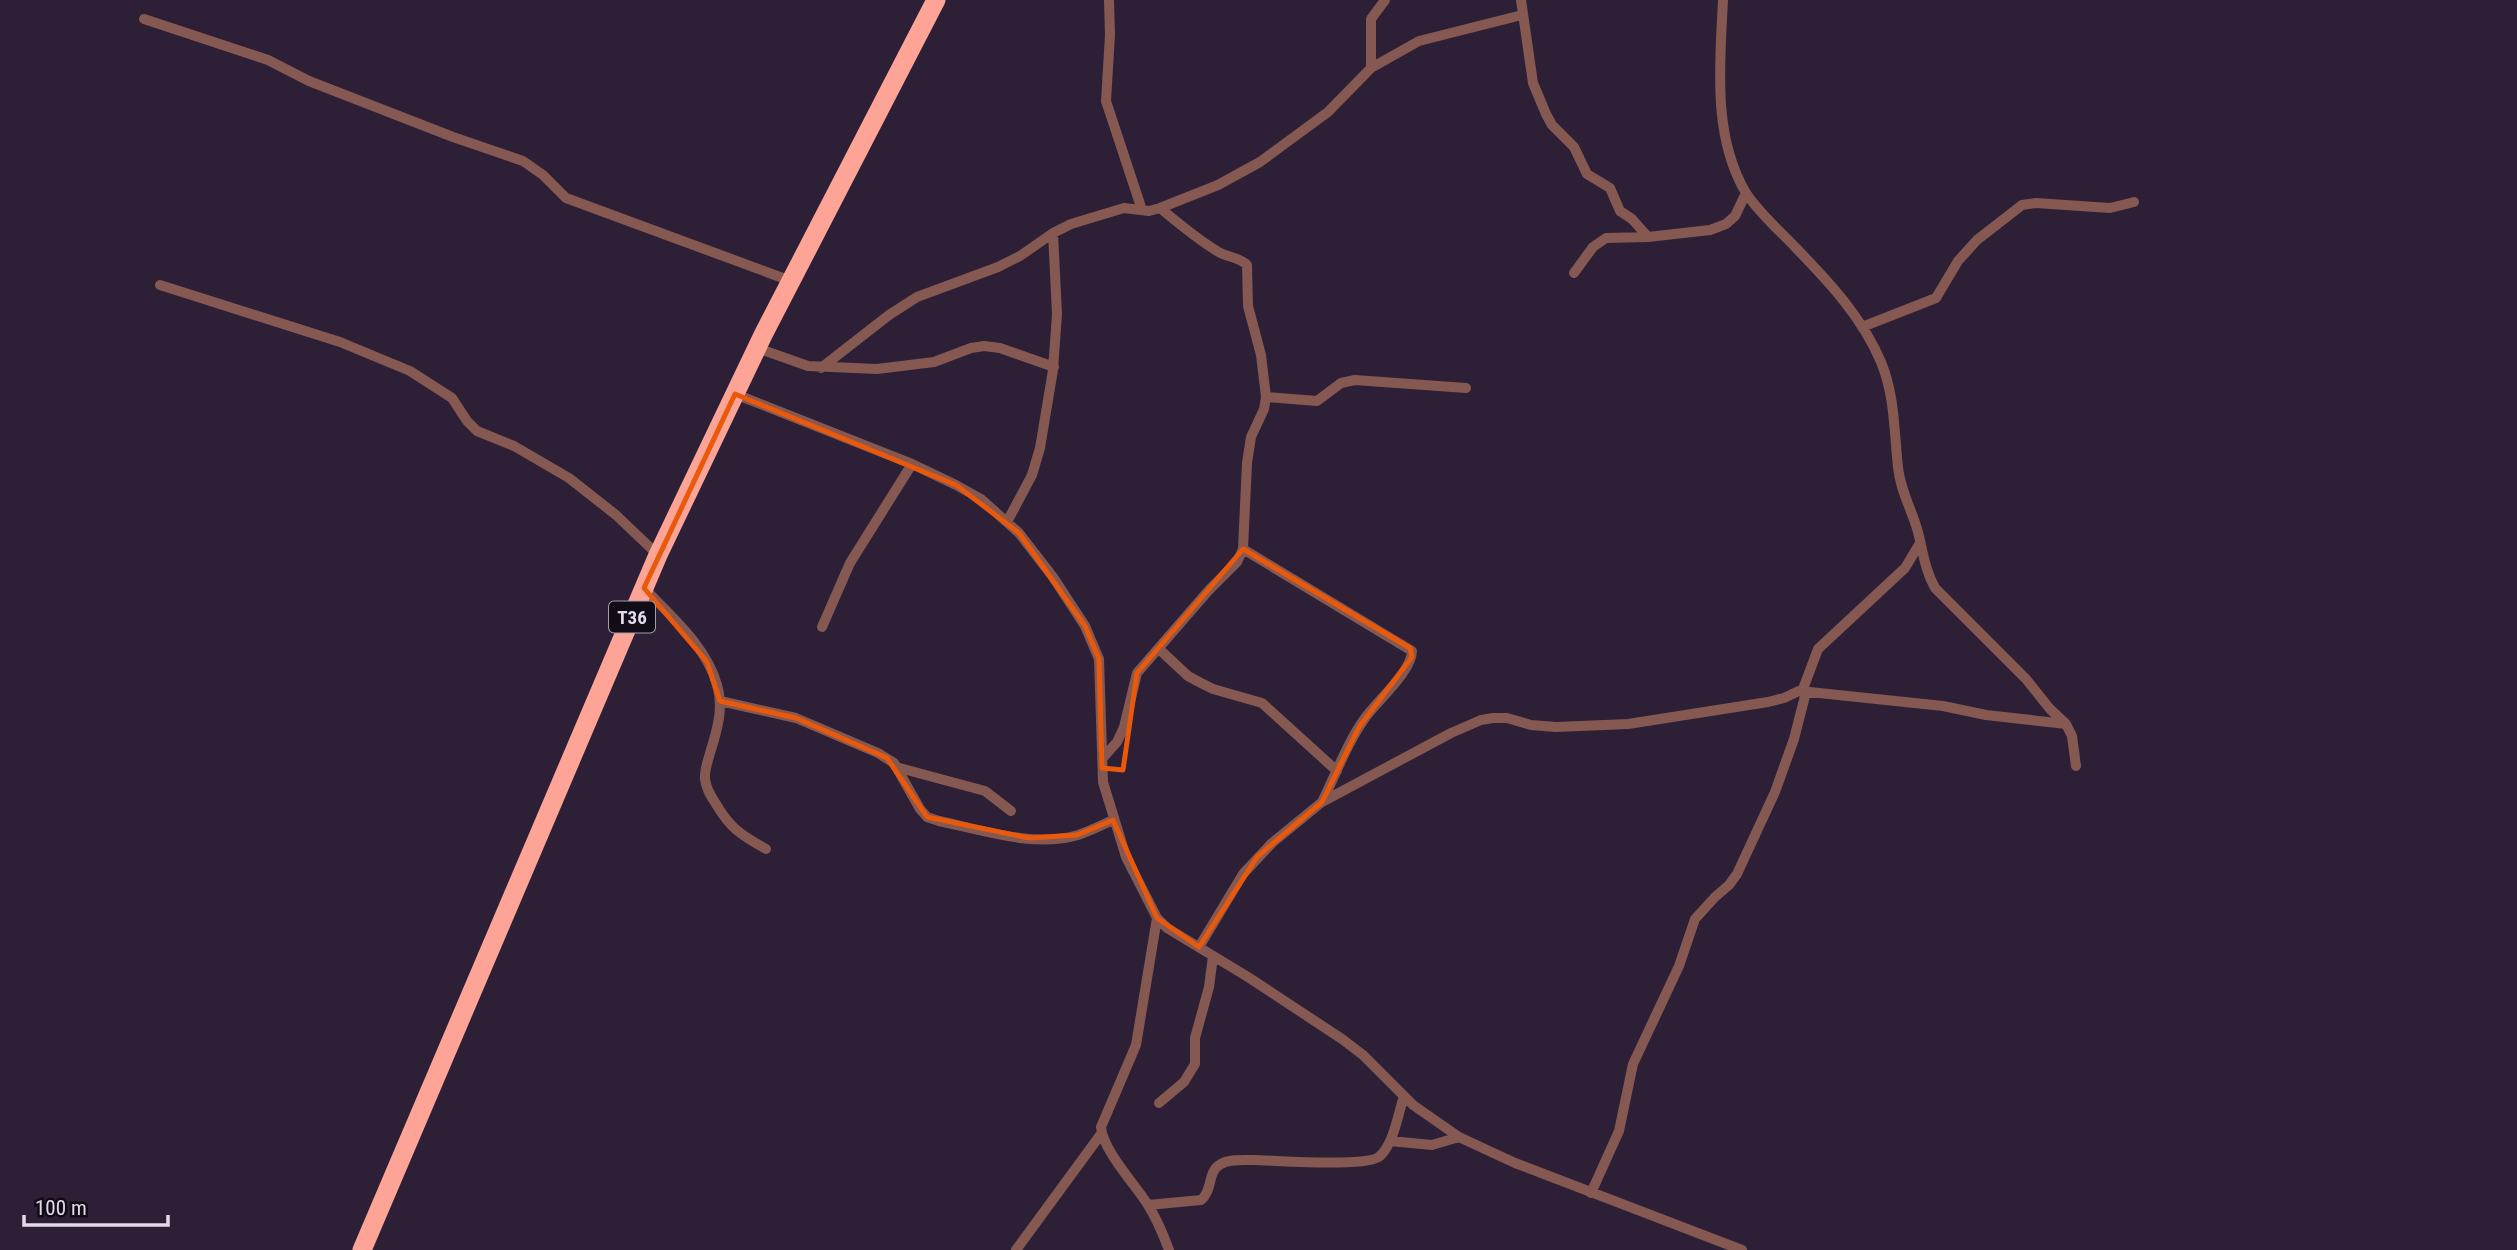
<svg xmlns="http://www.w3.org/2000/svg" width="2517" height="1250" font-family="'Roboto Condensed',sans-serif">
	<rect width="100%" height="100%" fill="#2c1f36"/>
	<g fill="none" stroke-linecap="round" stroke-linejoin="round">
		<!-- street -->
		<path stroke="#855851" stroke-width="10" d="M1109 0 1110 35 1106 101 1142 210
			M1521 0 1533 83 1546 114 1552 125 1574 147 1587 174 1610 188 1620 211 1632 219 1648 237
			M1723 0C1720 63 1712 136 1746 193 1759 213 1779 230 1796 248 1829 282 1862 317 1881 362 1895 396 1894 431 1898 467 1900 490 1912 510 1918 532 1923 552 1925 570 1935 588L2026 679 2050 709 2066 724
			M144 19 268 60 309 81 453 137 523 161 543 175 566 198 791 281
			M1371 68V19L1385 0
			M1574 273 1593 247 1606 238 1648 237 1710 230 1726 224 1735 216 1746 193
			M160 285 340 342 410 371 452 398 467 421 477 431 514 446 569 478 616 515 658 555
			M1862 327 1936 298 1958 261 1977 240 2022 205 2036 203 2110 208 2134 202
			M757 348 808 366 877 369 934 362 971 348 984 346 1000 348 1054 367
			M821 368 889 315 917 297 998 267 1020 256 1053 233 1071 224 1124 208 1149 211 1160 208 1218 185 1260 162 1328 112 1371 68 1419 41 1522 15
			M735 394 912 464 956 485 981 499 1019 533 1053 577 1085 626 1099 659 1103 782 1126 857 1157 918 1167 928 1248 977 1342 1039 1363 1055 1413 1105 1459 1137 1515 1163 1742 1250
			M1266 397 1317 401 1341 383 1355 380 1466 388
			M1007 522 1032 475 1040 448 1053 370 1057 314 1053 233
			M1243 549 1412 651C1412 671 1377 701 1365 718 1347 743 1336 774 1322 802
			M644 588C671 616 707 647 717 685 724 708 717 731 710 753 708 761 704 771 705 779 706 789 711 796 716 804 730 828 741 835 766 849
			M822 627 850 563 912 464
			M1159 649 1188 676 1199 682 1213 689 1262 703 1337 771
			M1800 691 1943 706 1986 715 2066 724 2072 736 2076 766
			M720 701 796 718 878 753 894 763 920 809 927 817 939 821C982 830 1035 848 1078 835 1090 831 1102 825 1113 820
			M1102 759 1117 742 1124 727 1137 673 1209 590 1237 562 1243 549 1247 463 1251 437 1264 409 1266 397 1261 355 1248 306 1247 265C1238 256 1227 258 1217 251 1197 239 1178 223 1160 208
			M896 767 985 791 1011 811
			M1157 918 1136 1045 1101 1127C1103 1151 1135 1184 1148 1205 1157 1219 1163 1234 1169 1250
			M1199 947 1243 874 1272 843 1322 802 1451 733 1481 720 1493 718H1507L1531 725 1556 727 1628 724 1768 702 1784 698 1803 689 1818 649 1905 568 1920 543
			M1159 1103 1184 1082 1195 1064V1038L1209 987 1213 956
			M1390 1141 1432 1145 1459 1137
			M1591 1193 1619 1131 1633 1064 1679 966 1695 919 1715 897 1729 885 1737 874 1775 792 1794 739 1806 692
			M1148 1205 1201 1200C1213 1191 1207 1171 1221 1164 1229 1159 1244 1160 1253 1160 1275 1160 1368 1168 1380 1156 1394 1143 1398 1114 1404 1096
			M1016 1250 1101 1134"/>
		<!-- highway -->
		<path stroke="#fda497" stroke-width="19" d="M362 1250 658 555 763 335 936 0"/>
	</g>
	<!-- marked area -->
	<path fill="none" stroke="#e8590c" stroke-width="5" stroke-linejoin="round" d="M735 394 956 485 1019 533 1085 626 1099 659 1102 768 1123 770 1137 673 1243 549 1410 648 1412 657 1359 727 1322 802 1257 857 1199 947 1157 918 1113 820 1077 835 1029 838 927 817 887 758 796 718 720 701 707 662 644 588Z"/>
	<g text-anchor="middle" dominant-baseline="central" stroke-width="6" stroke-linejoin="round" paint-order="stroke">
		<!-- shield labels -->
		<rect fill="#110c16" stroke="#a49daa" stroke-width="2" x="609" y="601.5" width="46" height="31" rx="5"/>
		<g font-size="19" font-weight="bold" fill="#e3dbea">
			<text x="632" y="617">T36</text>
		</g>
	</g>
	<!-- scale -->
	<path d="M24 1215v10h144v-10" fill="none" stroke="#e3dbea" stroke-width="3.5"/>
	<text x="35" y="1215" font-size="21" fill="#e3dbea" stroke="#110c16" stroke-width="5" paint-order="stroke">100 m</text>
</svg>
